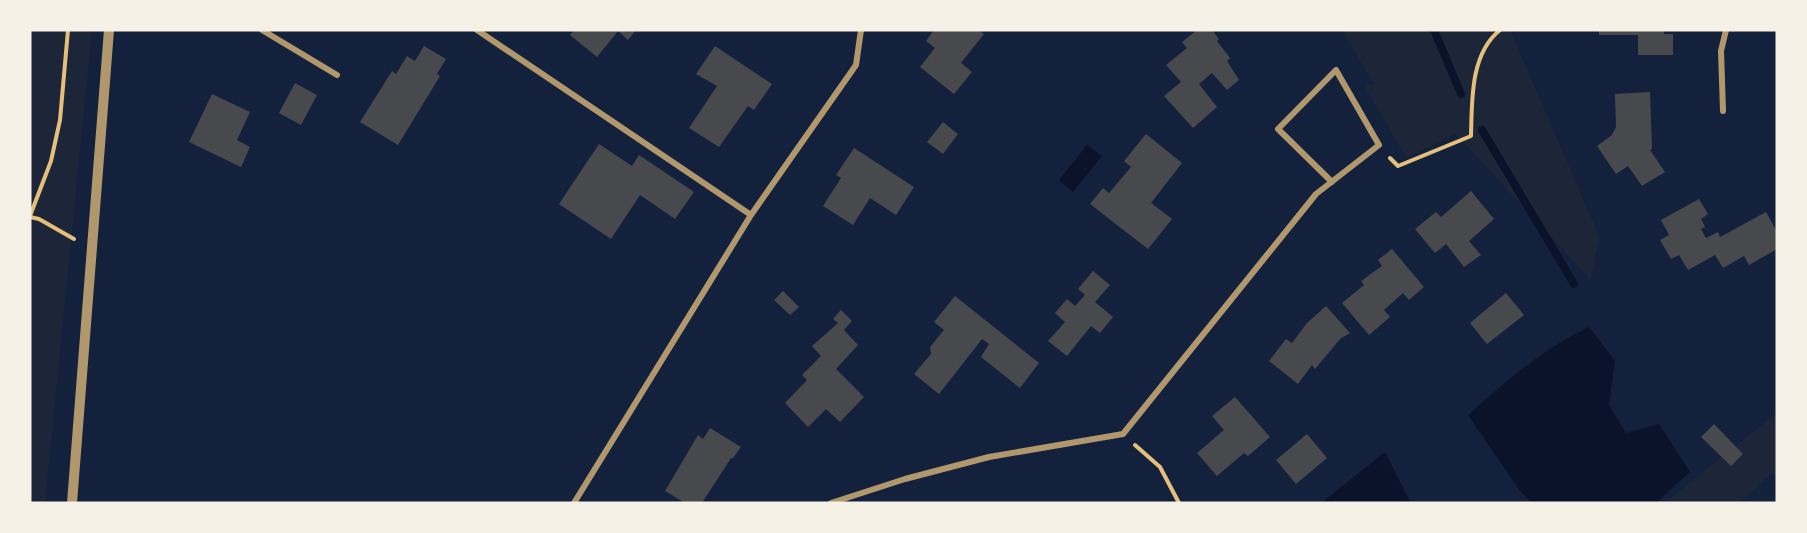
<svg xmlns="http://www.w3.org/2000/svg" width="1807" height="533" font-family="Literata,serif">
	<rect width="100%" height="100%" fill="#14213d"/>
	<!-- green -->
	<path fill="#1d2539" d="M30 30H92L45 503H30Z
		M1342 30H1510L1600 238 1590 279 1456 134 1406 158 1364 85 1374 84Z
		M1777 413V479L1772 473 1739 503H1664Z"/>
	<!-- water -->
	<path fill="#0b132b" d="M1087 145 1102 156 1073 192 1059 180Z
		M1589 327 1615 361 1609 405 1626 433 1659 424 1690 472 1656 503H1532L1520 491 1468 415C1505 382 1544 348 1589 327Z
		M1385 452 1411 503H1321Z"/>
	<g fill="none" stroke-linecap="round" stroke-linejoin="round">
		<!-- stream -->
		<path stroke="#0b132b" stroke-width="8" d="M1434 30 1461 94
			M1482 130 1574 284"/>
	</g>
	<!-- building -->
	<path fill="#48494c" d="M574 30H636L628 40 618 31 597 57 570 35Z
		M934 30H978L984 34 961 63 972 72 954 94 920 67 935 48 926 41Z
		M1197 30H1212L1219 39 1217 41 1230 58 1227 61 1239 80 1227 90 1212 73 1199 84 1217 107 1193 128 1164 96 1181 82 1166 65 1187 48 1182 42Z
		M1599 30H1664V34H1673V55H1638V35H1599Z
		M424 46 446 59 437 74 440 76 398 145 360 122 392 71 396 74 407 56 415 61Z
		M715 46 772 84 754 110 748 106 719 147 689 128 717 86 696 74Z
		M295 83 317 95 301 125 279 113Z
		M1650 92 1652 149 1650 150 1665 172 1642 186 1628 166 1616 174 1597 146 1612 135 1616 127 1615 94Z
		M212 94 250 112 237 140 250 147 241 167 189 142Z
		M943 122 958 134 943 154 927 142Z
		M1146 134 1182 163 1151 203 1172 219 1148 249 1090 204 1103 188 1109 193 1131 167 1124 161Z
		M599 144 632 166 639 155 694 192 675 219 640 195 611 239 559 204Z
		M854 148 914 187 896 215 870 198 853 225 823 206 841 178 836 175Z
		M1471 191 1494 219 1469 241 1481 255 1464 267 1446 244 1435 253 1415 229 1436 212 1441 217Z
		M1699 199 1708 214 1701 219 1705 227 1701 229 1706 238 1718 232 1720 237 1766 212 1777 232V249L1749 265 1744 256 1723 268 1715 255 1688 270 1679 255 1671 259 1660 240 1669 235 1661 220Z
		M1392 249 1424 287 1409 300 1403 293 1384 310 1390 317 1369 335 1342 303 1364 285 1361 281 1382 266 1378 260Z
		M1093 271 1110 285 1095 302 1113 317 1100 333 1091 326 1067 356 1048 341 1065 322 1055 313 1067 299 1075 306 1085 295 1078 289Z
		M783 291 799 307 790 315 774 300Z
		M1506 293 1524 315 1487 344 1470 323Z
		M955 296 1039 363 1020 388 981 357 989 344 982 339 939 394 914 374 931 354 930 347 944 330 934 322Z
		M1326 306 1350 333 1340 339 1315 369 1312 365 1298 384 1269 361 1286 339 1292 343 1307 323Z
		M841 310 852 321 844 330 858 345 836 369 864 397 840 422 826 409 808 427 785 403 807 380 802 375 821 356 812 346 838 323 833 319Z
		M1235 397 1270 437 1248 456 1244 453 1217 476 1197 453 1224 430 1212 416Z
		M1714 424 1743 454 1731 466 1701 437Z
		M710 428 741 447 733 458H731L702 503H685L665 491 698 435 703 439Z
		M1307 434 1327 458 1296 484 1276 460Z"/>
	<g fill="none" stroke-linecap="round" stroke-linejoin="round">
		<!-- path -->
		<path stroke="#e5c07b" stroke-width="4" d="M1390 158 1398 166 1471 136C1472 101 1470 54 1500 30
			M30 216 51 161 60 120 68 30
			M30 217 39 219 74 239
			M1135 445 1160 467 1179 503"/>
		<!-- minor -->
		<path stroke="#b1986c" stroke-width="6" d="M262 30 337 75
			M477 30 751 215
			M1723 111 1721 51 1726 30
			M574 503 751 215 856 65 861 30
			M831 503 905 479 989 457 1123 434 1316 194 1379 145 1336 70 1278 129 1332 182"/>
		<!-- tertiary -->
		<path stroke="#b1986c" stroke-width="10" d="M72 503 109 30"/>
	</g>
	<!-- border -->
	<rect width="1807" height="533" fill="none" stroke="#f6f1e7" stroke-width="63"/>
</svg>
